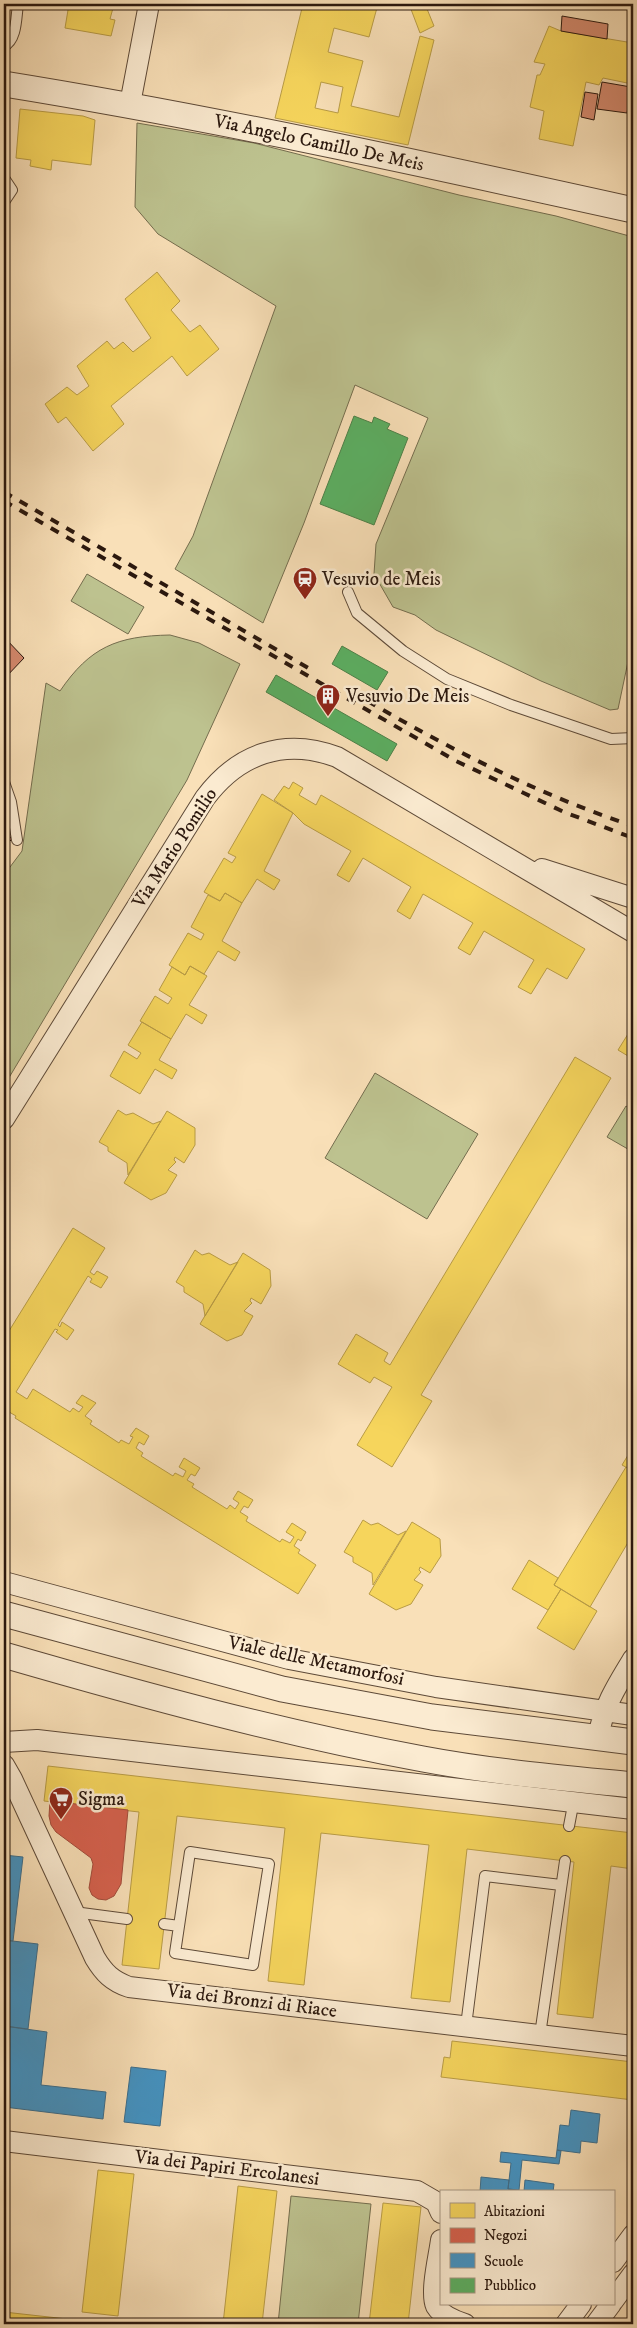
<svg xmlns="http://www.w3.org/2000/svg" width="637" height="2328" font-family="'IM FELL DW Pica',serif">
	<rect width="100%" height="100%" fill="#f9e0b8"/>
	<filter id="stains"><feTurbulence type="fractalNoise" baseFrequency=".004" numOctaves="4"/><feColorMatrix values="0 0 0 0 .2 0 0 0 0 .09 0 0 0 0 .02 0 0 0 .5 -.17"/></filter>
	<radialGradient id="worn" r=".72"><stop offset=".6" stop-color="#630" stop-opacity="0"/><stop offset="1" stop-color="#630" stop-opacity=".3"/></radialGradient>
	<!-- green -->
	<path fill="#bdc28f" stroke="#746d4e" d="M137 123 254 143 459 195 556 216 633 237V638L618 709 610 710 541 681 436 630 415 615 393 607 374 574 376 544 428 418 355 385 304 523 263 623 175 569 193 536 276 306 158 234 135 207Z
		M87 574 144 607 128 634 71 601Z
		M170 635 199 643 240 664 187 780 4 1086V875L22 851 46 683 60 691C90 647 117 636 170 635Z
		M375 1073 478 1134 427 1219 325 1158Z
		M626 1106 633 1110V1152L607 1137Z
		M291 2196 371 2204 358 2324H278Z"/>
	<!-- homes -->
	<path fill="#f6d55c" stroke="#b99c45" fill-rule="evenodd" d="M69 4 113 8 110 19 115 20 111 36 65 28Z
		M303 4H378L369 37 334 28 328 52 363 61 351 106 399 117 420 36 434 40 408 145 275 118ZM321 82 343 87 338 113 315 108Z
		M409 4H425L434 26 420 33Z
		M549 26 561 31 633 43 632 84 603 78 599 85 586 82 573 146 539 139 544 111 530 107 537 75H540L545 64 534 62Z
		M20 109 83 116 95 120 91 165 52 160 51 170 30 166 31 160 16 158Z
		M157 272 180 301 171 310 190 332 200 325 219 349 187 376 172 356 111 406 124 424 93 451 66 417 58 423 45 404 67 387 77 395 89 386 77 366 107 341 114 349 123 342 133 352 151 338 125 299Z
		M293 782 303 788 299 795 316 805 321 795 585 949 567 979 547 968 531 994 518 987 534 960 484 931 470 955 458 948 473 923 423 894 410 919 397 911 411 887 363 858 349 882 337 875 351 851 304 824 293 813 274 800 284 786 289 789Z
		M262 794 293 813 264 871 280 880 274 890 257 879 242 903 225 893 220 901 204 892 224 858 232 863 236 857 228 853Z
		M225 893 242 903 222 941 240 952 235 961 218 951 204 974 190 966 185 975 169 965 188 933 201 940 204 934 191 927 208 895 220 901Z
		M190 966 207 976 189 1005 207 1015 202 1024 186 1014 171 1039 140 1021 155 996 168 1004 172 998 159 990 172 967 185 975Z
		M142 1022 171 1039 159 1060 177 1070 172 1079 155 1069 140 1094 110 1076 124 1051 137 1059 141 1053 128 1045Z
		M633 1026V1059L618 1050Z
		M575 1057 611 1078 421 1395 432 1401 392 1467 357 1445 392 1387 374 1377 370 1383 338 1364 356 1334 388 1353 384 1361 390 1365Z
		M118 1110 126 1115 133 1113 153 1124 161 1121 128 1175 127 1163 108 1151V1147L99 1142Z
		M167 1111 195 1128V1145L184 1163 175 1157 174 1160 176 1162 168 1170 177 1175 166 1193 151 1200 124 1183Z
		M73 1228 105 1248 90 1272 94 1275 97 1271 108 1277 101 1288 90 1282 92 1279 88 1276 58 1325 60 1327 62 1322 74 1330 67 1340 56 1332 58 1330 55 1329 16 1392 27 1399 33 1389 70 1412 73 1408 79 1412 83 1407 76 1403 82 1395 96 1403 85 1416 92 1421 90 1424 119 1443 121 1440 129 1444 133 1437 130 1436 136 1428 149 1436 144 1445 139 1442 136 1448 143 1453 141 1456 173 1476 175 1473 183 1477 186 1471 179 1467 184 1458 200 1468 195 1476 191 1474 187 1480 194 1484 192 1487 227 1509 230 1505 235 1509 239 1503 233 1499 238 1491 253 1500 248 1508 244 1506 240 1512 248 1517 246 1521 280 1542 282 1539 290 1543 294 1537 286 1532 292 1523 306 1532 301 1541 298 1539 294 1546 300 1550 298 1553 316 1565 298 1594 15 1418 16 1416 4 1409V1339Z
		M195 1250 202 1255 209 1253 230 1265 238 1262 205 1316 203 1304 184 1292V1287L176 1282Z
		M243 1253 270 1270 271 1286 261 1304 251 1298 250 1301 252 1303 244 1311 253 1316 242 1335 227 1341 200 1324Z
		M633 1447V1471L622 1465Z
		M626 1467 633 1471V1534L590 1607 554 1585Z
		M363 1520 371 1525 378 1523 398 1535 406 1531 373 1585 372 1573 353 1562V1557L344 1552Z
		M412 1522 440 1539 441 1556 430 1573 420 1567 419 1570 421 1572 414 1580 423 1585 411 1604 396 1610 369 1594Z
		M529 1560 558 1578 554 1585 561 1589 548 1610 512 1589Z
		M561 1589 597 1611 574 1650 537 1628Z
		M48 1766 633 1833V1869L611 1866 593 2018 557 2014 574 1862 467 1849 450 2002 411 1998 429 1845 321 1833 304 1985 268 1981 285 1828 177 1816 159 1969 122 1965 139 1812 44 1801Z
		M452 2041 633 2062V2100L441 2077 444 2057 450 2058Z
		M98 2170 134 2174 118 2316 82 2312Z
		M238 2186 277 2191 262 2324H223Z
		M383 2203 421 2207 408 2324H369Z
		M4 2312 112 2324H4Z"/>
	<!-- shops -->
	<path fill="#d6604d" stroke="#a34a3a" d="M50 1801 128 1810 121 1884 114 1896 106 1900 98 1899 92 1895 89 1888 93 1864 91 1858 56 1832 51 1825 49 1816Z"/>
	<!-- schools -->
	<path fill="#4393c3" stroke="#3c6e8d" d="M4 1855 23 1857 13 1941 4 1940Z
		M4 1940 38 1944 28 2029 4 2026Z
		M4 2026 47 2032 41 2085 106 2092 103 2119 4 2107Z
		M131 2067 166 2071 160 2126 124 2122Z
		M571 2110 600 2114 597 2143 581 2141 580 2153 557 2150 560 2125 569 2126Z
		M557 2150 561 2151 559 2164 522 2160 519 2190 508 2189 511 2163 500 2162 501 2152 556 2158Z
		M481 2177 509 2180 508 2189 524 2191 525 2180 554 2184 553 2192H480Z"/>
	<!-- public -->
	<path fill="#5aae61" stroke="#4c8148" d="M354 416 372 423 374 417 390 424 387 429 408 438 374 525 320 504Z
		M342 646 388 672 377 690 332 664Z
		M276 675 397 744 387 761 266 692Z"/>
	<!-- building -->
	<path fill="#d58a6f" stroke="#2b180e" d="M562 16 608 24 607 39 561 31Z
		M602 82 631 87 627 113 597 109Z
		M585 92 598 94 594 120 581 117Z
		M4 637 24 658 4 679Z
		M4 830 12 839 4 847Z"/>
	<g fill="none" stroke-linecap="round" stroke-linejoin="round">
		<defs>
			<path id="service" d="M4 46C17 40 16 17 18 4
				M4 178 12 190 4 202
				M348 592 357 613 403 651 447 679 511 705 611 739 633 738
				M4 782 11 802 17 840
				M569 1826 574 1800
				M190 1852 269 1864 253 1965 175 1953Z
				M74 1912 127 1919
				M164 1924 179 1926
				M466 2026 485 1876 561 1885
				M540 2035 565 1861"/>
			<path id="minor" d="M130 104 149 4
				M542 869 633 898
				M4 1119 205 798C238 754 284 737 337 757L633 932
				M4 1582 289 1659 436 1687 633 1715
				M598 1738C603 1707 617 1685 633 1659
				M4 1742 37 1740 633 1809
				M4 1765 12 1779 95 1958C104 1973 112 1981 129 1987L633 2046
				M4 2141 417 2191 436 2202 441 2213
				M441 2240C439 2256 430 2292 436 2306 442 2316 455 2321 465 2324
				M613 2262 633 2235
				M613 2301 633 2274
				M566 2324 581 2304
				M596 2324 611 2304"/>
			<path id="tertiary" d="M4 84C215 118 424 164 633 210
				M4 1614 282 1689 432 1717 633 1742
				M4 1655C142 1695 281 1733 423 1759 492 1772 563 1778 633 1785"/>
		</defs>
		<!-- service casing -->
		<use href="#service" stroke="#5e4a38" stroke-width="12"/>
		<!-- minor casing -->
		<use href="#minor" stroke="#5e4a38" stroke-width="22"/>
		<!-- tertiary casing -->
		<use href="#tertiary" stroke="#5e4a38" stroke-width="27"/>
		<!-- service -->
		<use href="#service" stroke="#fbebd1" stroke-width="10"/>
		<!-- minor -->
		<use href="#minor" stroke="#fbebd1" stroke-width="20"/>
		<!-- tertiary -->
		<use href="#tertiary" stroke="#fbebd1" stroke-width="25"/>
		<!-- rail -->
		<path stroke="#2b180e" stroke-width="4" stroke-dasharray="9 9" stroke-linecap="butt" d="M4 492 310 669
			M4 501 456 761 564 812 633 838
			M352 692C442 745 534 793 633 826"/>
	</g>
	<!-- icons -->
	<defs>
		<symbol id="station-pin" viewBox="-11 -11 22 30"><path d="M0 17L-7.5 6A9.5 9.5 0 1 1 7.5 6Z" fill="#8f2418" stroke="#fbebd1"/><path d="M-3-6H3Q5-6 5-4V2Q5 4 3 4L4.5 6H3L1.5 4h-3L-3 6H-4.5L-3 4Q-5 4-5 2V-4Q-5-6-3-6ZM-3.5-4v3h7v-3ZM-3.5 1v1.5H-2V1ZM2 1v1.5H3.5V1Z" fill="#fff"/></symbol>
		<symbol id="building-pin" viewBox="-11 -11 22 30"><path d="M0 17L-7.5 6A9.5 9.5 0 1 1 7.5 6Z" fill="#8f2418" stroke="#fbebd1"/><path d="M-4-6H4V6H1V3H-1V6H-4ZM-2.5-4.3h1.7v1.8h-1.7ZM.8-4.3h1.7v1.8H.8ZM-2.5-1h1.7V.8h-1.7ZM.8-1h1.7V.8H.8Z" fill="#fff"/></symbol>
		<symbol id="supermarket-pin" viewBox="-11 -11 22 30"><path d="M0 17L-7.5 6A9.5 9.5 0 1 1 7.5 6Z" fill="#8f2418" stroke="#fbebd1"/><path d="M-6-5.5h2.5l.6 2H6L4.5 2H-2.5L-4.4-4H-6ZM-1.5 3.2a1.3 1.3 0 1 0 .1 0ZM3 3.2a1.3 1.3 0 1 0 .1 0Z" fill="#fff"/></symbol>
	</defs>
	<g fill-rule="evenodd">
		<use href="#station-pin" x="291" y="565" width="28" height="38"/>
		<use href="#building-pin" x="314" y="682" width="28" height="38"/>
		<use href="#supermarket-pin" x="47" y="1785" width="28" height="38"/>
	</g>
	<g text-anchor="middle" dominant-baseline="central" stroke-width="5" stroke-linejoin="round" paint-order="stroke">
		<!-- street labels -->
		<g font-size="19" fill="#2b180e" stroke="#fbebd1">
			<text transform="translate(319 143) rotate(12)">Via Angelo Camillo De Meis</text>
			<text transform="translate(175 848) rotate(-57)">Via Mario Pomilio</text>
			<text transform="translate(316 1661) rotate(12)">Viale delle Metamorfosi</text>
			<text transform="translate(252 2001) rotate(7)">Via dei Bronzi di Riace</text>
			<text transform="translate(227 2168) rotate(7)">Via dei Papiri Ercolanesi</text>
		</g>
		<!-- poi labels -->
		<g font-size="19" fill="#2b180e" stroke="#fbebd1" text-anchor="start">
			<text x="322" y="579">Vesuvio de Meis</text>
			<text x="346" y="696">Vesuvio De Meis</text>
			<text x="78" y="1799">Sigma</text>
		</g>
	</g>
	<!-- margin -->
	<rect width="637" height="2328" fill="none" stroke="#f9e0b8" stroke-width="20"/>
	<rect x="5" y="5" width="627" height="2318" fill="none" stroke="#2b180e" stroke-width="2.5"/>
	<rect x="10" y="10" width="617" height="2308" fill="none" stroke="#2b180e"/>
	<!-- legend -->
	<rect x="440" y="2190" width="175" height="115" fill="#fbebd1" stroke="#a89783"/>
	<rect x="450" y="2203" width="25" height="15" fill="#f6d55c" stroke="#a89783"/>
	<text x="484" y="2216" font-size="15" fill="#2b180e">Abitazioni</text>
	<rect x="450" y="2228" width="25" height="15" fill="#d6604d" stroke="#a89783"/>
	<text x="484" y="2240" font-size="15" fill="#2b180e">Negozi</text>
	<rect x="450" y="2253" width="25" height="15" fill="#4393c3" stroke="#a89783"/>
	<text x="484" y="2266" font-size="15" fill="#2b180e">Scuole</text>
	<rect x="450" y="2278" width="25" height="15" fill="#5aae61" stroke="#a89783"/>
	<text x="484" y="2290" font-size="15" fill="#2b180e">Pubblico</text>
	<rect width="100%" height="100%" filter="url(#stains)"/>
	<rect width="100%" height="100%" fill="url(#worn)"/>
</svg>
